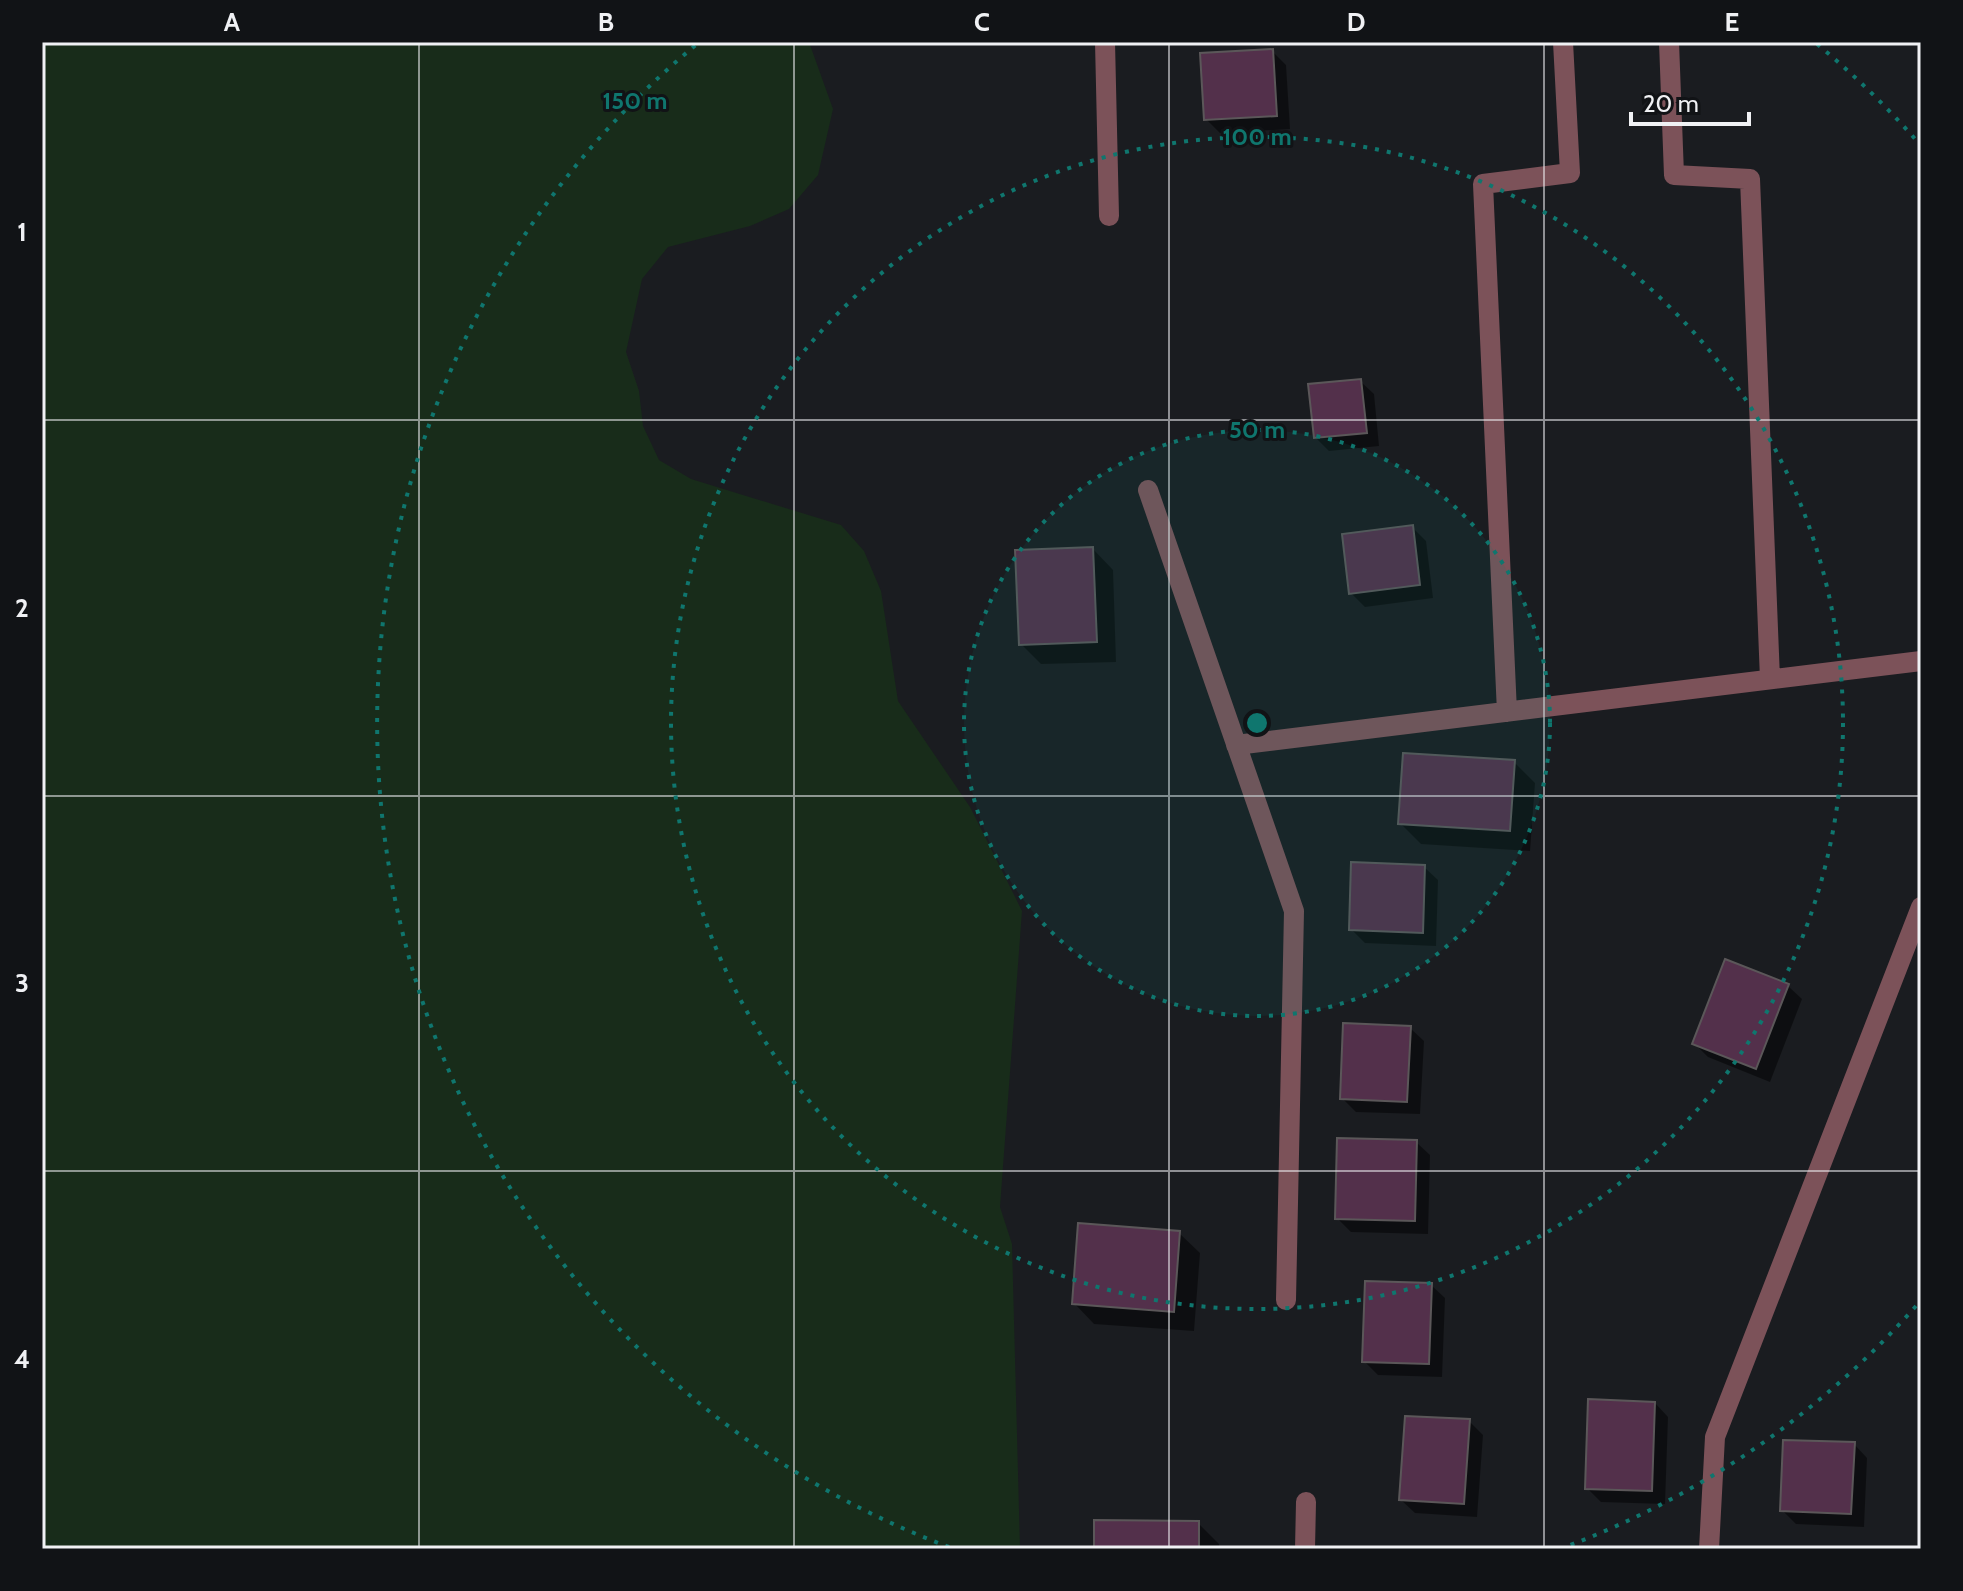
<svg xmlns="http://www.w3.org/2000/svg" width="1963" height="1591" font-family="Cabin,sans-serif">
	<rect width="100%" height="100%" fill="#1a1c20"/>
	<!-- green -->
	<path fill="#182c1a" d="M42 42H809L833 109 818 175 789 209 750 226 668 247 642 279 626 352 639 391 643 426 659 460 691 479 841 525 864 551 881 591 898 701 970 807 1022 911 1000 1207 1012 1244 1020 1549H42Z"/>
	<!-- shadow -->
	<path fill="#0007" d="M1272 51 1286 65 1290 129 1220 133 1206 119Z
		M1360 381 1374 394 1379 446 1329 451 1316 438Z
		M1412 527 1426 541 1433 598 1365 607 1351 593Z
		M1093 549 1113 570 1116 662 1041 664 1021 644Z
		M1514 762 1535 783 1530 851 1421 844 1401 824Z
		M1424 867 1438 880 1436 946 1365 943 1351 929Z
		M1788 986 1802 999 1770 1082 1708 1057 1695 1044Z
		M1410 1028 1424 1041 1420 1114 1356 1112 1342 1098Z
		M1416 1142 1430 1155 1428 1234 1351 1232 1337 1218Z
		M1179 1233 1200 1253 1194 1331 1094 1324 1074 1303Z
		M1431 1285 1445 1298 1442 1377 1378 1375 1364 1361Z
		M1655 1403 1668 1417 1665 1504 1601 1502 1587 1488Z
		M1469 1421 1483 1435 1477 1517 1415 1513 1401 1500Z
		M1854 1444 1867 1458 1864 1527 1796 1524 1782 1510Z
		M1198 1523 1219 1544V1549H1096Z"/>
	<!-- building -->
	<path fill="#53304b" stroke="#5b5759" stroke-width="2" d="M1273 49 1277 116 1204 120 1200 53Z
		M1361 379 1367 433 1314 438 1308 384Z
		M1413 525 1420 585 1349 594 1342 534Z
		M1093 547 1097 642 1019 645 1015 550Z
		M1403 753 1515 760 1510 831 1398 824Z
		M1351 862 1425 865 1423 933 1349 930Z
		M1725 959 1789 984 1756 1069 1692 1044Z
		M1343 1023 1411 1026 1407 1102 1340 1099Z
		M1337 1138 1417 1140 1415 1221 1335 1219Z
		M1078 1223 1180 1231 1174 1312 1072 1304Z
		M1365 1281 1432 1283 1429 1364 1362 1362Z
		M1588 1399 1655 1402 1652 1491 1585 1489Z
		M1405 1416 1470 1419 1464 1504 1399 1500Z
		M1783 1440 1855 1442 1851 1514 1780 1511Z
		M1094 1520 1199 1521V1549H1094Z"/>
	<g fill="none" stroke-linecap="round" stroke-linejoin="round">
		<!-- minor -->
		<path stroke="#7c5259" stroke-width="20" d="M1105 42 1109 216
			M1669 42 1674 175 1750 179 1770 679
			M1148 490 1294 911 1286 1300
			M1507 712 1483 184 1570 173 1563 42
			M1236 745 1921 661
			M1305 1549 1306 1502
			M1709 1549 1715 1437 1921 907"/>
	</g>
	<!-- grid -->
	<path fill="none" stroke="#f0f1f4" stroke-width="2" stroke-opacity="0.55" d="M419 42V1549M794 42V1549M1169 42V1549M1544 42V1549M42 420H1921M42 796H1921M42 1171H1921"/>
	<!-- distance rings -->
	<circle cx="1257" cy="723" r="293" fill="#0f766e" fill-opacity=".12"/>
	<g fill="none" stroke="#0f766e" stroke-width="4" stroke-dasharray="4 8">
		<circle cx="1257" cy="723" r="293"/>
		<circle cx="1257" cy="723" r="586"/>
		<path d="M1916 1306A880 880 0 0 1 1565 1547M949 1547A880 880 0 0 1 697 44M1817 44A880 880 0 0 1 1916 140"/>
	</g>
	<circle cx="1257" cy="723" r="12" fill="#0f766e" stroke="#111316" stroke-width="4"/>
	<g font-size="24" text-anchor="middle" font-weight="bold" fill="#0f766e" stroke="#111316" stroke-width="6" stroke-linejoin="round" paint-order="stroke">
		<text x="635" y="109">150 m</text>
		<text x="1257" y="145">100 m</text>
		<text x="1257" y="438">50 m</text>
	</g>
	<!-- border -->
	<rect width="1963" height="1591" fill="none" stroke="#111316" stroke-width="88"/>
	<!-- scale -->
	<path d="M1631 112v12h118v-12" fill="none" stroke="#f0f1f4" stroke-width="4"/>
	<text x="1643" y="112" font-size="24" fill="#f0f1f4" stroke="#111316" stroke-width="6" paint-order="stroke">20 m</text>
	<rect x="44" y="44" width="1875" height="1503" fill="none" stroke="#f0f1f4" stroke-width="3"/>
	<g font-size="26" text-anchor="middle" font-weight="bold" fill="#f0f1f4">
		<text x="232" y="31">A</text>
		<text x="606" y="31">B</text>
		<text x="982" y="31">C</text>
		<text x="1356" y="31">D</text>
		<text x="1732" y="31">E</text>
		<text x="22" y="241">1</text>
		<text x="22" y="617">2</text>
		<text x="22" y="992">3</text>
		<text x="22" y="1368">4</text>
	</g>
</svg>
